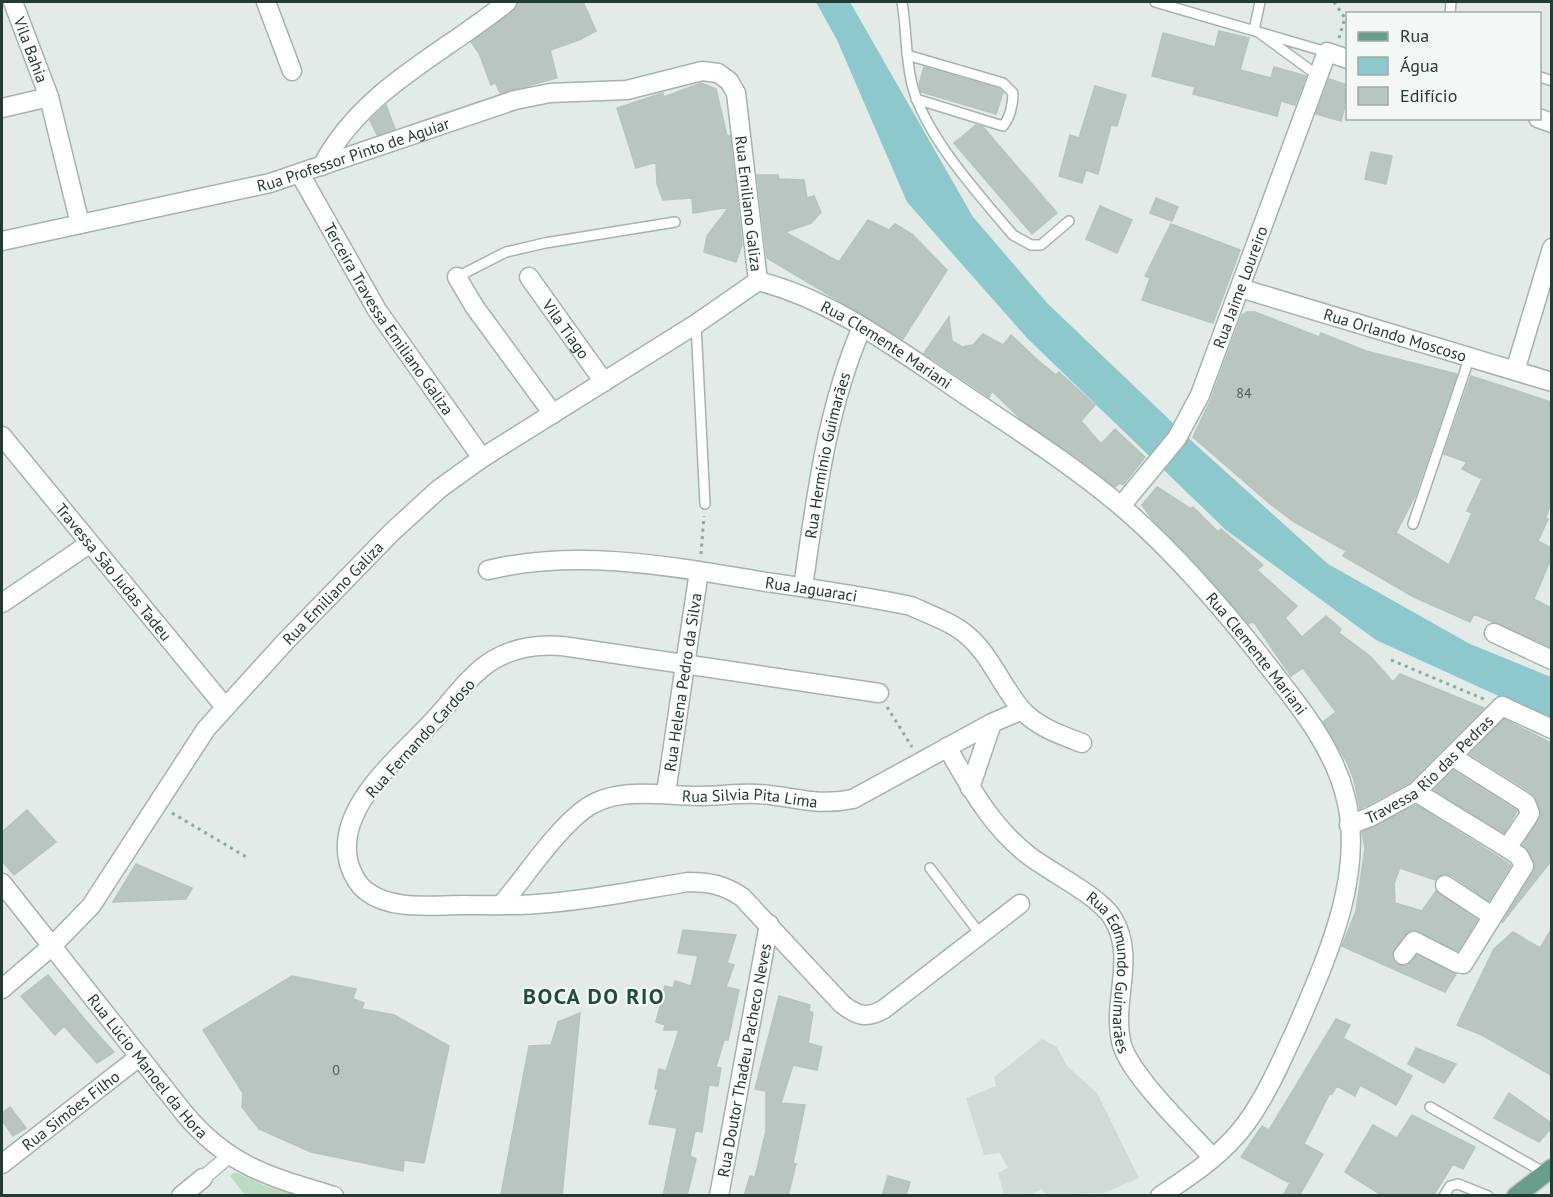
<svg xmlns="http://www.w3.org/2000/svg" width="1553" height="1197" font-family="'PT Sans',sans-serif">
	<rect width="100%" height="100%" fill="#e2ebe7"/>
	<!-- built -->
	<path fill="#d0dbd6" d="M1042 1039 1057 1047 1067 1066 1097 1093 1139 1178 1104 1193 1046 1195 1042 1189 1028 1195H1004L998 1173 1008 1168 1000 1153 984 1155 966 1098 996 1086 994 1077Z"/>
	<!-- green -->
	<path fill="#bcdbc3" d="M235 1172 268 1187 298 1195H245L230 1176Z"/>
	<!-- water -->
	<path fill="#8dc8cd" d="M816 2H850L973 217 1048 304 1196 445 1328 564 1470 644 1551 677V720L1376 640 1226 530 1027 338 907 202 837 40Z"/>
	<!-- building -->
	<path fill="#b8c6bf" stroke="#b5c5bd" stroke-width="1.5" d="M518 2H583L596 31 579 40 550 50 557 78 500 93 495 82 491 85 479 53 471 42 514 11Z
		M1219 31 1249 38 1240 70 1271 78 1274 67 1306 76 1295 105 1281 101 1277 116 1193 94 1195 87 1152 76 1163 33 1215 47Z
		M924 67 999 89 1003 93 996 114 921 92 919 84Z
		M1329 79 1347 85V98L1341 121 1316 114Z
		M701 83 716 89 727 136H730L742 245 736 262 704 252 707 236 729 207 693 213 692 198 663 200 657 184 656 162 636 168 617 108 663 93 664 97Z
		M1095 86 1126 95 1117 126 1111 125 1098 174 1086 170 1082 183 1059 176 1070 135 1079 138Z
		M386 105 395 129 377 135 370 120Z
		M976 125 983 127 1057 213 1032 234 954 143Z
		M1371 152 1392 156 1386 184 1365 179Z
		M757 175H778L779 179 804 180 807 198 814 196 821 212 811 223 785 232 839 262 868 220 889 230 895 224 912 234 947 270 903 339 767 258Z
		M1156 198 1178 207 1172 221 1150 213Z
		M1100 206 1132 220 1117 253 1086 239Z
		M1171 224 1240 250 1213 323 1142 300 1150 278 1145 276Z
		M1247 312H1255L1319 337 1321 333 1366 351 1457 374 1415 496 1396 533 1449 565 1472 513 1467 511 1482 479 1462 469 1467 462 1444 454 1471 376 1551 402V501L1546 518 1548 519 1538 541 1551 548V558L1534 599 1551 608V647L1474 614 1470 622 1414 597 1343 556 1346 551 1293 521 1269 503 1193 437 1211 399 1242 315Z
		M949 317 952 341 962 347 973 345 983 334 1003 345 1011 335 1041 363 1056 375 1059 372 1095 405 1081 421 1101 444 1115 429 1145 457 1123 485 1120 483 1115 487 1021 419 992 391 989 397 924 353Z
		M1157 487 1191 509 1193 507 1218 532 1221 529 1263 565 1257 570 1297 606 1285 618 1302 637 1326 616 1341 629 1339 633 1370 656 1393 682 1400 674 1484 708 1409 783 1360 809 1354 780 1347 762 1323 722 1336 712 1303 668 1291 676 1253 621 1249 624 1190 557 1153 520 1142 505Z
		M1504 719 1551 743V861L1502 923 1534 871V861L1523 845 1541 813 1532 793 1470 754Z
		M1453 771 1517 811 1504 833 1434 790Z
		M1416 805 1511 865 1489 901 1451 875H1441L1435 880 1400 868 1394 883 1395 903 1422 911 1436 891 1477 920 1458 951 1415 930 1406 934 1394 949 1392 959 1401 966 1408 965 1417 955 1456 974 1445 992 1342 946 1356 911 1365 848 1362 832Z
		M27 810 56 842 14 875 2 861V832Z
		M136 864 192 888 186 899 113 902Z
		M683 930 736 935 727 963 734 965 726 987 739 990 728 1040H724L716 1067 721 1068 718 1086 709 1085 702 1132 695 1131 690 1156 696 1159 687 1196H663L677 1128 649 1124 658 1089H655L659 1069 666 1071 679 1030H664L665 1025 656 1022 665 986 673 988 675 981 691 986 698 956 678 953Z
		M1551 930V1075L1482 1035 1457 1025 1494 949 1513 932 1540 948Z
		M48 975 92 1028 114 1052 97 1063 64 1026 55 1035 21 996Z
		M292 976 356 989 353 999 364 1003 362 1009 394 1015 449 1046 424 1163 404 1160 403 1171 311 1152 259 1129 242 1107 243 1093 203 1030Z
		M779 996 810 1005 809 1011 813 1013 808 1043 822 1047 817 1070 793 1065 781 1103 805 1105 793 1163 796 1164 788 1196H744L750 1176 755 1177 766 1131V1091L755 1089Z
		M580 1013 562 1196 501 1194 529 1046 551 1045 558 1022Z
		M1336 1019 1350 1025 1343 1038 1412 1076 1396 1105 1360 1085 1355 1096 1337 1086 1332 1094 1330 1093 1304 1144 1323 1154 1299 1196H1283L1290 1183 1241 1157 1262 1126 1269 1130Z
		M1416 1048 1456 1064 1444 1083 1408 1064Z
		M1509 1093 1551 1123V1128L1539 1142 1494 1118Z
		M10 1107 26 1128 13 1136 2 1120V1113Z
		M1412 1115 1475 1147 1463 1169 1453 1164 1433 1196H1383L1345 1172 1373 1125 1397 1138Z
		M888 1176 910 1182 906 1196H882Z"/>
	<g fill="none" stroke-linecap="round" stroke-linejoin="round">
		<defs>
			<path id="service" d="M902 2C907 30 905 60 913 88 927 138 980 196 1013 235L1031 245H1041L1069 221
				M1155 2 1327 52
				M1450 14 1451 2
				M1254 30 1260 2
				M1261 34 1317 75
				M907 55 1003 83 1013 93C1013 104 1010 118 1003 126L916 99
				M1540 77 1552 81
				M457 277 506 252 545 243 675 222
				M696 324 705 504
				M1413 524 1469 359
				M930 868 980 934
				M1430 1107 1545 1173
				M1444 1196 1450 1186 1458 1184 1488 1196"/>
			<path id="pedestrian" d="M203 1178 228 1157"/>
			<g id="minor">
				<path id="s1" d="M13 2 49 97 80 224"/>
				<path d="M266 2 292 71"/>
				<path d="M2 108 49 97"/>
				<path d="M1538 118 1552 123"/>
				<path d="M322 166C361 90 443 54 507 2"/>
				<path id="s2" d="M300 174 377 310 482 458"/>
				<path d="M457 277 474 306 553 414"/>
				<path id="s3" d="M529 277 604 382"/>
				<path id="s4" d="M1240 288 1552 382"/>
				<path d="M1515 371 1552 248"/>
				<path id="s5" d="M2 436 225 707"/>
				<path id="s6" d="M1121 506 1177 438 1200 395 1327 52 1348 59"/>
				<path id="s7" d="M488 570C579 548 675 567 766 582 814 589 863 596 911 606 930 615 952 622 968 636 991 656 1002 687 1022 710 1037 727 1061 735 1082 743"/>
				<path id="s8" d="M803 587C816 498 826 410 862 327"/>
				<path d="M2 603 89 544"/>
				<path d="M1494 633 1552 660"/>
				<path d="M879 693 562 646C537 644 515 647 493 660 470 674 451 702 432 722 399 758 334 808 349 864 352 873 358 885 366 891 392 911 432 905 463 905 487 905 511 906 536 904 586 901 638 890 688 882 710 882 724 885 742 897L842 1004C857 1016 867 1019 884 1009L1020 904"/>
				<path id="s9" d="M947 747C970 787 991 826 1028 855 1050 872 1099 896 1112 917 1137 956 1112 999 1121 1041 1127 1073 1190 1132 1213 1158"/>
				<path d="M970 788 992 723"/>
				<path d="M1416 792 1507 848"/>
				<path id="s10" d="M666 793 699 571"/>
				<path id="s11" d="M1349 825 1370 817 1416 792 1502 706 1552 729"/>
				<path d="M1445 885 1492 916"/>
				<path id="s12" d="M501 905C526 876 552 835 582 811 614 785 661 796 698 796 718 796 738 793 758 794 794 796 814 807 853 799L992 723 1022 710"/>
				<path d="M1403 955 1414 941 1457 963 1463 964 1524 866 1519 856 1507 848 1528 817 1530 813 1526 803 1453 757"/>
				<path d="M2 989 52 946"/>
				<path id="s13" d="M2 1164 139 1057"/>
				<path d="M181 1196 203 1178"/>
				<path id="s14" d="M719 1196 769 924"/>
			</g>
			<g id="tertiary">
				<path id="s15" d="M2 241 270 183 515 100 550 93 627 90 702 71 718 73 729 81 736 93 758 281"/>
				<path id="s16" d="M758 281C830 299 891 345 952 386 1009 425 1069 462 1122 507 1178 555 1227 613 1272 671 1301 708 1333 748 1345 795 1366 873 1327 957 1297 1027 1282 1059 1268 1093 1247 1122 1225 1153 1192 1175 1160 1196"/>
				<path id="s17" d="M2 883 184 1113C228 1166 270 1177 334 1196"/>
				<path id="s18" d="M52 946 91 906 206 729 285 642 392 532 439 489 482 458 696 324 758 281"/>
			</g>
			<path id="primary" d="M1516 1196 1552 1168"/>
		</defs>
		<!-- service casing -->
		<use href="#service" stroke="#a5b3ad" stroke-width="12"/>
		<!-- pedestrian casing -->
		<use href="#pedestrian" stroke="#a5b3ad" stroke-width="16"/>
		<!-- minor casing -->
		<use href="#minor" stroke="#a5b3ad" stroke-width="21"/>
		<!-- tertiary casing -->
		<use href="#tertiary" stroke="#a5b3ad" stroke-width="21"/>
		<!-- primary casing -->
		<use href="#primary" stroke="#c1c8c6" stroke-width="21"/>
		<!-- path -->
		<path stroke="#85ad9e" stroke-width="3" stroke-dasharray="3 4.5" stroke-linecap="butt" d="M1334 2 1345 18 1339 38
			M701 554 704 516
			M1391 660 1486 700
			M887 707 912 747
			M172 813 248 858"/>
		<!-- service -->
		<use href="#service" stroke="#fff" stroke-width="9"/>
		<!-- pedestrian -->
		<use href="#pedestrian" stroke="#fff" stroke-width="14"/>
		<!-- minor -->
		<use href="#minor" stroke="#fff" stroke-width="18"/>
		<!-- tertiary -->
		<use href="#tertiary" stroke="#fff" stroke-width="18"/>
		<!-- primary -->
		<use href="#primary" stroke="#699e8d" stroke-width="18"/>
	</g>
	<g text-anchor="middle" dominant-baseline="central" stroke-width="4.5" stroke-linejoin="round" paint-order="stroke">
		<!-- number labels -->
		<g font-size="14" fill="#485e56">
			<text x="1244" y="393">84</text>
			<text x="336" y="1070">0</text>
		</g>
		<!-- street labels -->
		<g font-size="16" fill="#233b33" stroke="#f3f8f5">
			<text stroke="none"><textPath href="#s1" startOffset="51">Vila Bahia</textPath></text>
			<text stroke="none"><textPath href="#s15" startOffset="362">Rua Professor Pinto de Aguiar</textPath></text>
			<text stroke="none"><textPath href="#s15" startOffset="878">Rua Emiliano Galiza</textPath></text>
			<text stroke="none"><textPath href="#s6" startOffset="252">Rua Jaime Loureiro</textPath></text>
			<text stroke="none"><textPath href="#s2" startOffset="170">Terceira Travessa Emiliano Galiza</textPath></text>
			<text stroke="none"><textPath href="#s3" startOffset="64">Vila Tiago</textPath></text>
			<text stroke="none"><textPath href="#s4" startOffset="162">Rua Orlando Moscoso</textPath></text>
			<text stroke="none"><textPath href="#s16" startOffset="144">Rua Clemente Mariani</textPath></text>
			<text stroke="none"><textPath href="#s8" startOffset="134">Rua Hermínio Guimarães</textPath></text>
			<text stroke="none"><textPath href="#s5" startOffset="176">Travessa São Judas Tadeu</textPath></text>
			<text stroke="none"><textPath href="#s7" startOffset="326">Rua Jaguaraci</textPath></text>
			<text stroke="none"><textPath href="#s18" startOffset="453">Rua Emiliano Galiza</textPath></text>
			<text stroke="none"><textPath href="#s16" startOffset="630">Rua Clemente Mariani</textPath></text>
			<text stroke="none"><textPath href="#s10" startOffset="112">Rua Helena Pedro da Silva</textPath></text>
			<text transform="translate(420 738) rotate(-48)">Rua Fernando Cardoso</text>
			<text stroke="none"><textPath href="#s11" startOffset="99">Travessa Rio das Pedras</textPath></text>
			<text stroke="none"><textPath href="#s12" startOffset="296">Rua Silvia Pita Lima</textPath></text>
			<text stroke="none"><textPath href="#s9" startOffset="294">Rua Edmundo Guimarães</textPath></text>
			<text stroke="none"><textPath href="#s14" startOffset="138">Rua Doutor Thadeu Pacheco Neves</textPath></text>
			<text stroke="none"><textPath href="#s17" startOffset="234">Rua Lúcio Manoel da Hora</textPath></text>
			<text stroke="none"><textPath href="#s13" startOffset="87">Rua Simões Filho</textPath></text>
		</g>
		<!-- district labels -->
		<g font-size="22" font-weight="bold" letter-spacing="1.5" fill="#204c3f" stroke="#f3f8f5">
			<text x="594" y="996">BOCA DO RIO</text>
		</g>
	</g>
	<!-- border -->
	<rect width="1553" height="1197" fill="none" stroke="#233b33" stroke-width="6"/>
	<!-- legend -->
	<rect x="1346" y="12" width="195" height="108" fill="#f3f8f5" stroke="#a0aca7" stroke-width="1.5"/>
	<rect x="1358" y="32" width="30" height="9" fill="#699e8d" stroke="#a0aca7" stroke-width="1.5"/>
	<text x="1400" y="42" font-size="18" fill="#233b33">Rua</text>
	<rect x="1358" y="57" width="30" height="18" fill="#8dc8cd" stroke="#a0aca7" stroke-width="1.5"/>
	<text x="1400" y="72" font-size="18" fill="#233b33">Água</text>
	<rect x="1358" y="87" width="30" height="18" fill="#b8c6bf" stroke="#a0aca7" stroke-width="1.5"/>
	<text x="1400" y="102" font-size="18" fill="#233b33">Edifício</text>
</svg>
